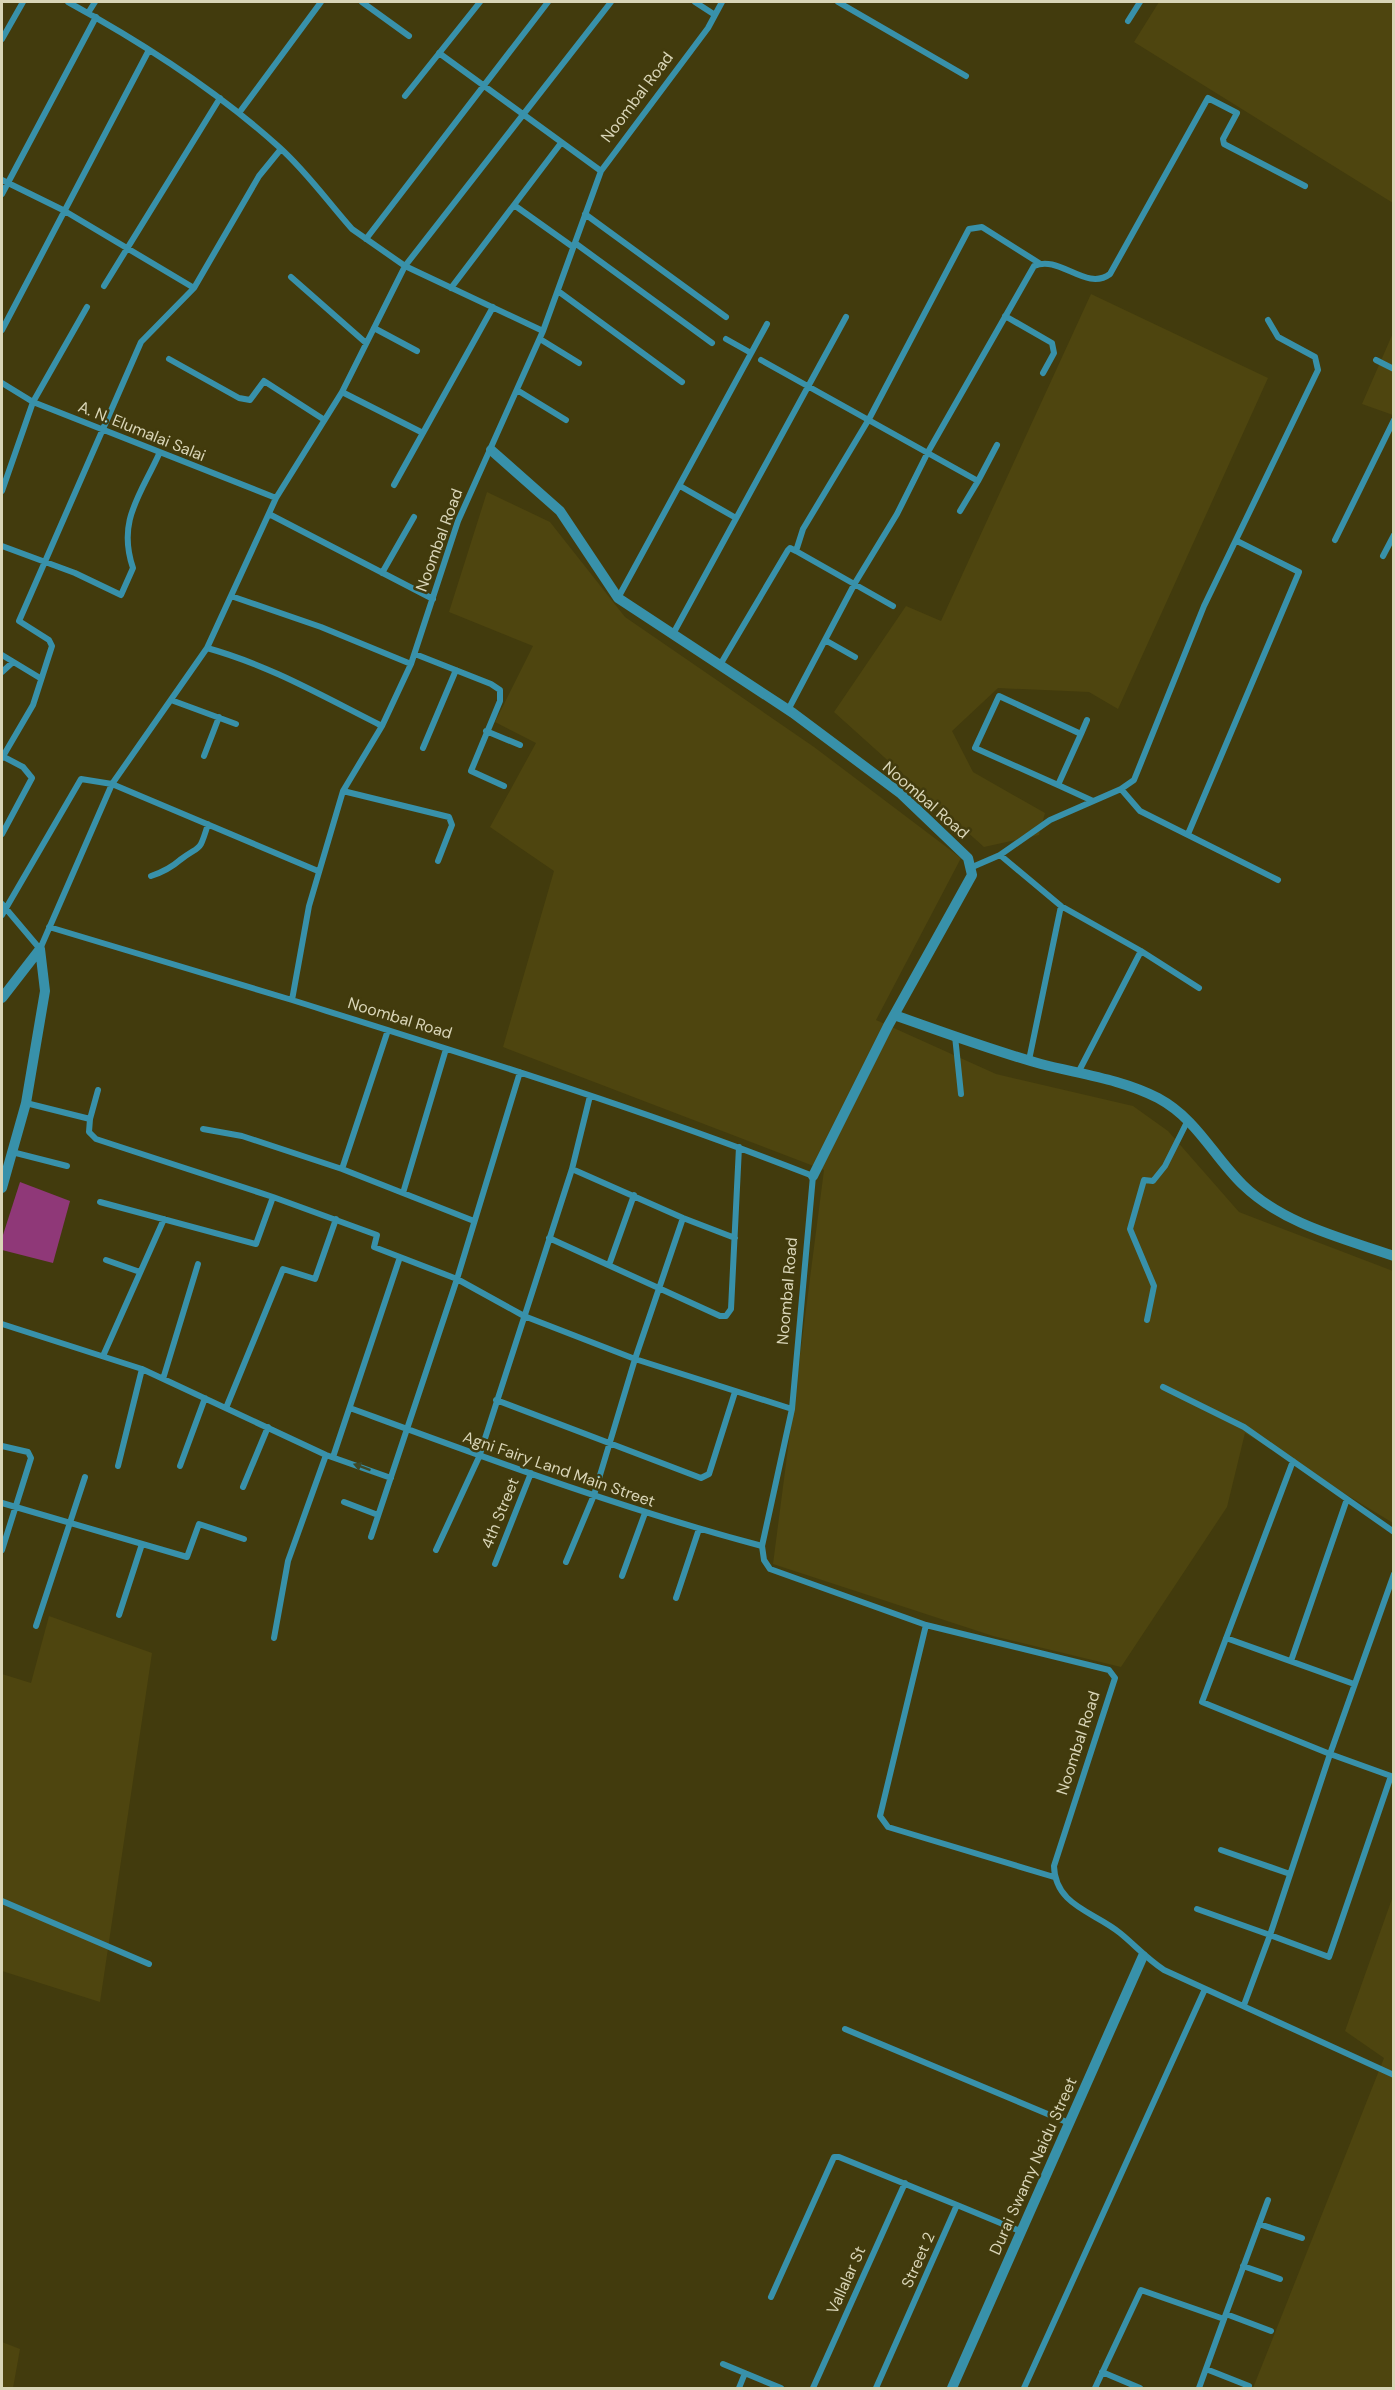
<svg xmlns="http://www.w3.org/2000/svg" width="1395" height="2390" font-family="'DM Sans',sans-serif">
	<rect width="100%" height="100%" fill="#423b0d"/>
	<!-- built -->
	<path fill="#4e450f" d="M1159 2H1393V203L1134 42Z
		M1091 294 1268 378 1118 709 1089 692 998 688 952 731 973 772 1045 813 1039 835 984 847 834 712 906 606 941 621Z
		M1393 333V415L1362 404Z
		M487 492 550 522 625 617 814 747 961 858 876 1020 996 1074 1133 1106 1168 1131 1239 1212 1393 1271V1523L1245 1433 1227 1507 1121 1667 993 1636 773 1564 824 1170 503 1047 554 871 490 827 536 743 495 722 533 646 449 612Z
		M49 1616 152 1653 100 2002 2 1971V1674L31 1683Z
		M1393 1896V2388H1253L1384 2058 1345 2031Z
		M2 2342 20 2349 13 2388H2Z"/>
	<!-- water -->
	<path fill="#8f3878" d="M20 1182 70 1201 53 1263 2 1250V1238Z"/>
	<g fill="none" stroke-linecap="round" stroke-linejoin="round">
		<!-- minor -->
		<path stroke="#3891aa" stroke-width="6" d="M68 2C143 43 216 90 279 147 306 171 328 202 352 229L405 266 543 331
			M362 2 409 36
			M695 2 715 15
			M722 2 708 28 601 171 543 331 458 521 411 664 382 726 343 791 309 906 292 1000C467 1055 642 1109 813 1176L792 1409 762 1546 764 1560 770 1569 926 1625 1109 1670 1115 1678 1054 1866C1055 1906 1095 1912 1120 1933 1136 1946 1146 1958 1164 1970L1394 2075
			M838 2 966 76
			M88 13 95 2
			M1128 21 1140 2
			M2 39 23 2
			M439 53 601 171
			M405 96 480 2
			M239 113 321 2
			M2 180 63 210 194 288
			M2 194 96 17
			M514 205 573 247
			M585 214 726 317
			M366 239 548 2
			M575 243 712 343
			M291 277 366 343
			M104 286 220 98
			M451 288 561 143
			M558 291 682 382
			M1005 316 1052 343 1054 353 1043 373
			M374 328 417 351
			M2 330 149 50
			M540 339 579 363
			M726 339 751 353
			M169 359 239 398 250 400 264 381 323 419
			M761 360 978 481 997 445
			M1376 360 1394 369
			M2 383 33 402 276 498
			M517 390 566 420
			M342 392 421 432
			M394 485 493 307
			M680 486 736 518
			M2 491 33 402 87 307
			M960 511 978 481
			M269 514 433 599
			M1335 540 1394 420
			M2 546 75 573 121 595 133 568C117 521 140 496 159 454
			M1383 556 1394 535
			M382 573 414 517
			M231 596 321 627 411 664
			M618 598 767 324
			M893 606 796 551 803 529 869 419 969 229 982 227 1039 263
			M673 634 846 317
			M825 640 855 657
			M207 648C269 665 324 697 382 726
			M415 654 491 684 500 690V701L471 771 504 786
			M2 655 40 678
			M720 665 788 550 790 548 796 551
			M2 672 13 662
			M171 700 236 724
			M788 710 855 583 897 514 928 452 1034 266C1059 254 1086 292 1110 274L1208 98 1237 113 1223 139 1224 144 1305 186
			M486 731 520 745
			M1081 734 1087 720
			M423 748 456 670
			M2 756 23 767 32 778 2 834
			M204 756 219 717
			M2 758 33 705 52 646 49 640 19 621 141 342 194 288 259 176 281 149
			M1058 785 975 748 999 696 1081 734 1058 785 1093 801
			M1121 789 1140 811 1278 880
			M343 791 449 817 452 825 438 861
			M1188 834 1299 572 1237 541
			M1000 855 1061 906 1141 951 1199 988
			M970 868 1000 855 1050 820 1121 789 1134 780 1204 606 1318 370 1315 357 1278 337 1268 320
			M151 876C163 872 171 868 180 860 201 844 199 854 208 824
			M2 904 40 949 112 784 207 648 276 498 342 392 405 266 611 2
			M2 915 81 779 112 784 318 871
			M49 927 292 1000
			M388 1030 342 1169 474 1221
			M955 1036 961 1094
			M1029 1060 1061 906
			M1079 1071 1141 951
			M26 1103 90 1119 98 1090
			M90 1119 89 1132 96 1139 273 1197 377 1235 374 1247 457 1279 524 1316 635 1359 792 1409
			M203 1129 242 1136 342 1169
			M12 1152 67 1166
			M572 1169 683 1218 735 1238
			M403 1193 446 1049
			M100 1202 256 1244 273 1197
			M549 1238 720 1316H726L731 1309 739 1147
			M106 1260 140 1272
			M609 1265 634 1195
			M1147 1320 1154 1286 1130 1229 1144 1180 1153 1181 1165 1166 1188 1120
			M2 1324 142 1369 326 1455 391 1478
			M103 1356 164 1219
			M163 1379 198 1264
			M1163 1387 1244 1427 1394 1532
			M496 1400 701 1478 709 1474 735 1392
			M226 1408 283 1269 315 1279 336 1219
			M350 1408C486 1458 622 1509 762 1546
			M2 1446 28 1452 31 1458 2 1550
			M333 1457 400 1257
			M118 1466 142 1369
			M180 1466 205 1398
			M243 1487 268 1427
			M344 1502 378 1515
			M2 1503 187 1557 199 1524 244 1539
			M371 1537 457 1279 520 1072
			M436 1550 479 1457 572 1169 590 1096
			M566 1562 594 1495 635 1359 683 1218
			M495 1564 531 1473
			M622 1576 645 1513
			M676 1598 699 1529
			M119 1615 142 1544
			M926 1625 880 1816 888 1827 1054 1877
			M36 1626 85 1477
			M274 1638 288 1561 326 1455
			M1226 1638 1354 1684
			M1291 1661 1347 1499
			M1221 1850 1290 1874
			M2 1901 149 1964
			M1197 1909 1270 1935 1330 1754 1202 1702 1293 1461
			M1244 2005 1270 1935 1329 1957 1391 1776 1330 1754 1394 1574
			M845 2029 1069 2123
			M1259 2224 1302 2238
			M1243 2266 1280 2279
			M771 2297 834 2157H839L957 2205
			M1226 2314 1271 2331
			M1224 2319 1268 2200
			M723 2364 781 2388
			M1206 2369 1249 2386
			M1102 2372 1140 2388
			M739 2388 745 2373
			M813 2388 905 2183
			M876 2388 957 2205 1020 2231
			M1024 2388 1205 1989
			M1095 2388 1141 2290 1224 2319 1199 2388"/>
		<!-- tertiary -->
		<path stroke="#3891aa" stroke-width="10" d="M491 450 560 511 618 598 793 713 900 793 968 858 972 875 888 1026 813 1176
			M2 998 40 949
			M894 1015C943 1032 991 1050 1041 1064 1080 1074 1121 1079 1158 1098 1197 1119 1213 1156 1243 1185 1283 1224 1342 1238 1394 1256
			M2 1188 26 1103 45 991 40 949
			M952 2388 1143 1956"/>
	</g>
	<!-- one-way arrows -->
	<defs><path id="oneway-solid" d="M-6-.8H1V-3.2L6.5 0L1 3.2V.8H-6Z" transform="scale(1.5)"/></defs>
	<use fill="#404825" href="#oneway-solid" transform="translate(362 1467) rotate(-160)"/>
	<g text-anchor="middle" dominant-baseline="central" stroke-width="5" stroke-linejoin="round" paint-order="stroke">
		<!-- street labels -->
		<g font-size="16" fill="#d9d5b7" stroke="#423b0d">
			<text transform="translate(637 97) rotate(-53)">Noombal Road</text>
			<text transform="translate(142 431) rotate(22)">A. N. Elumalai Salai</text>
			<text transform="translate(439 540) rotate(-70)">Noombal Road</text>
			<text transform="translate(926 800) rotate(41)">Noombal Road</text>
			<text transform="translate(400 1018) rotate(17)">Noombal Road</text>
			<text transform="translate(787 1291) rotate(-85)">Noombal Road</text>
			<text transform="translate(559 1469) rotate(19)">Agni Fairy Land Main Street</text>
			<text transform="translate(500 1513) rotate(-68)">4th Street</text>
			<text transform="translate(1078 1743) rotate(-72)">Noombal Road</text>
			<text transform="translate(1033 2166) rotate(-66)">Durai Swamy Naidu Street</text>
			<text transform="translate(918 2260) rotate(-66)">Street 2</text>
			<text transform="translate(846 2280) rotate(-66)">Vallalar St</text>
		</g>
	</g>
	<!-- border -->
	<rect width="1395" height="2390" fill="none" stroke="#d9d5b7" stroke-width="6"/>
</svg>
